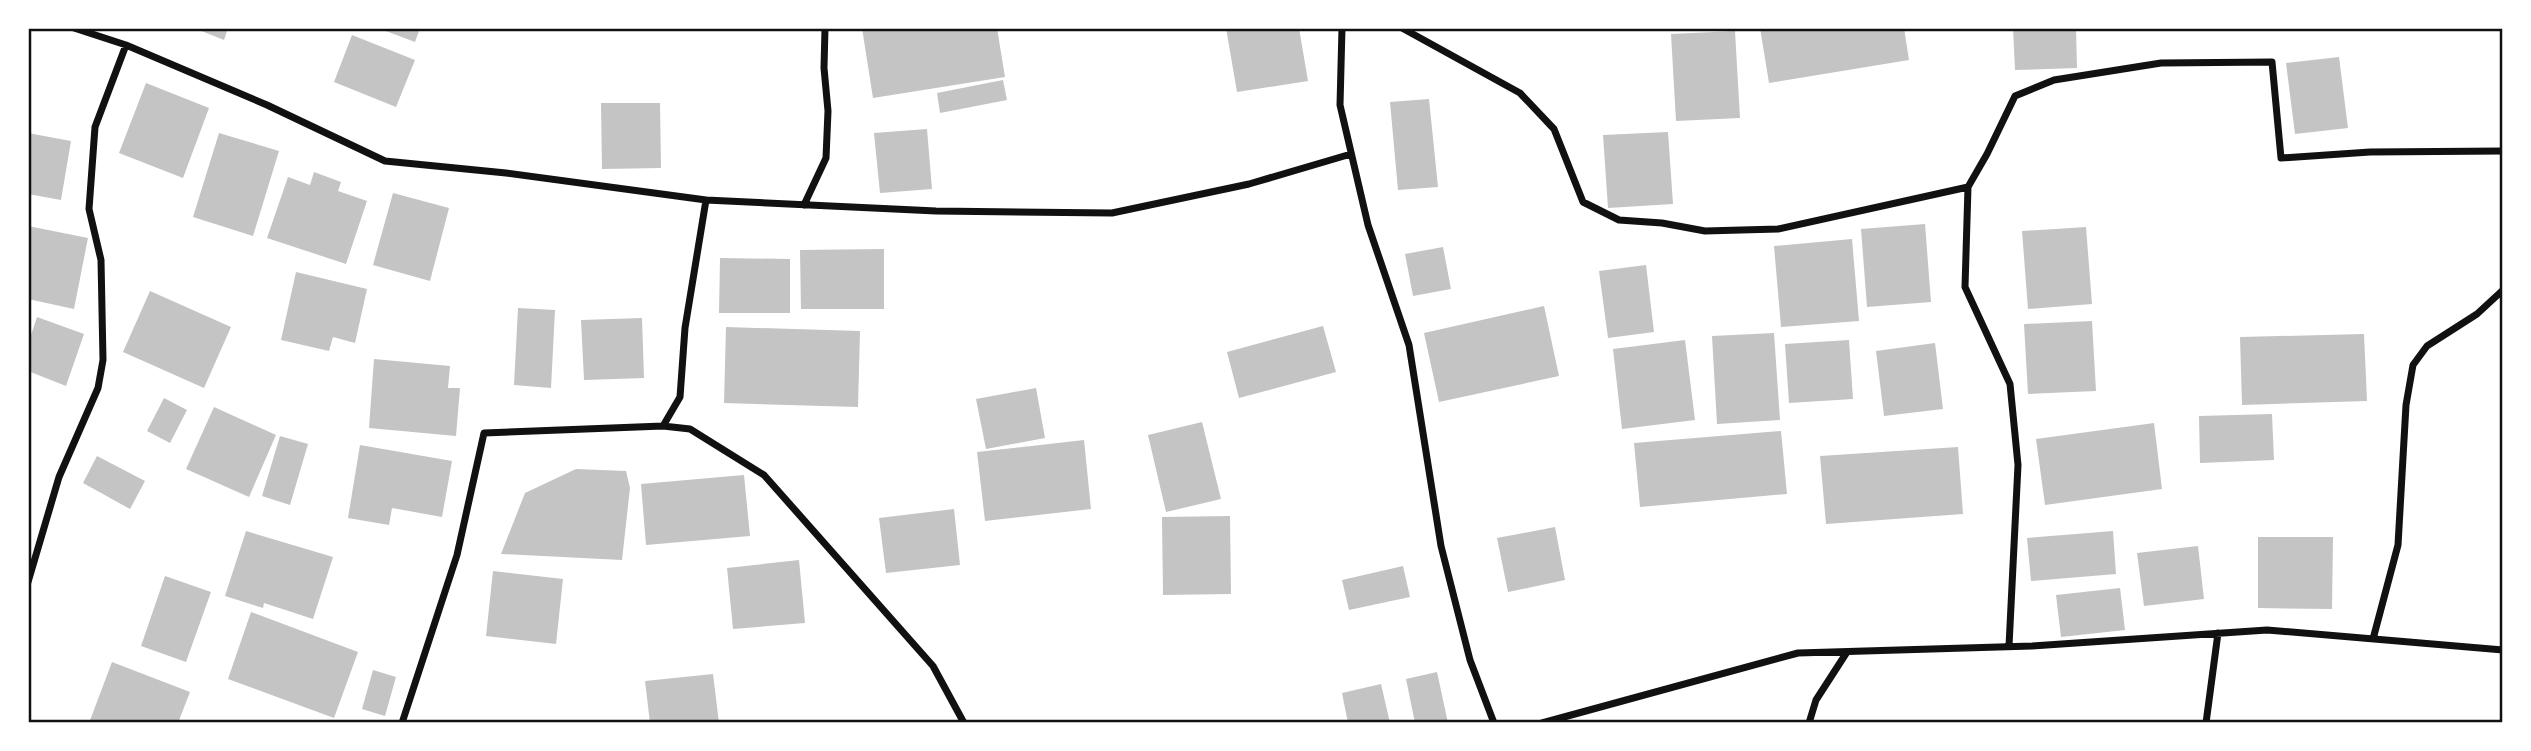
<svg xmlns="http://www.w3.org/2000/svg" width="2531" height="751" font-family="'DejaVu Sans',sans-serif">
	<rect width="100%" height="100%" fill="#fff"/>
	<!-- building -->
	<path fill="#c4c4c4" d="M194 28H228L224 40Z
		M378 28H420L415 42Z
		M862 28H997L1005 77 873 98Z
		M1226 28H1299L1308 81 1237 92Z
		M1760 28H1904L1909 60 1769 83Z
		M2013 28H2076L2077 68 2015 70Z
		M1735 31 1740 118 1676 121 1671 34Z
		M352 35 415 60 396 107 334 82Z
		M2339 57 2348 128 2295 134 2286 63Z
		M1003 80 1007 100 940 113 937 93Z
		M146 83 209 108 183 178 119 153Z
		M1429 99 1438 187 1398 190 1390 102Z
		M601 103H660L661 168 602 169Z
		M927 129 932 189 880 193 874 133Z
		M1668 132 1673 204 1608 208 1603 135Z
		M28 133 71 141 61 200 28 194Z
		M219 133 279 151 253 236 193 217Z
		M314 172 341 182 338 191 367 201 346 264 267 238 288 177 310 185Z
		M393 193 449 208 430 281 373 265Z
		M1925 224 1931 302 1867 307 1861 229Z
		M28 226 88 238 74 309 28 299Z
		M2086 227 2092 304 2028 309 2022 231Z
		M1852 239 1859 321 1781 327 1774 246Z
		M1443 247 1451 289 1413 296 1405 254Z
		M884 249V309H801L800 250Z
		M720 258 790 259V313H719Z
		M1646 265 1654 332 1608 338 1599 271Z
		M296 272 367 289 355 343 333 337 329 351 281 340Z
		M150 291 231 327 204 388 123 352Z
		M1544 306 1559 376 1439 402 1424 333Z
		M518 308 555 310 551 388 514 385Z
		M37 317 84 334 66 386 28 371V344Z
		M642 318 644 378 584 380 581 320Z
		M2092 321 2096 391 2028 394 2024 324Z
		M1323 326 1336 372 1239 398 1227 352Z
		M726 327 860 331 858 407 724 403Z
		M1774 333 1780 420 1717 424 1712 336Z
		M2364 334 2367 401 2242 405 2240 337Z
		M1685 340 1695 420 1622 429 1613 349Z
		M1849 340 1853 399 1789 403 1785 344Z
		M1935 343 1943 409 1884 416 1876 351Z
		M374 359 450 366 448 388H460L456 436 369 428Z
		M1036 388 1045 438 986 449 976 399Z
		M164 398 187 410 170 443 147 431Z
		M214 407 276 435 249 497 186 469Z
		M2272 414 2274 460 2200 463 2199 416Z
		M1202 422 1221 499 1166 512 1148 435Z
		M2154 423 2162 489 2045 505 2036 439Z
		M1781 431 1787 494 1640 507 1634 443Z
		M280 436 308 444 290 505 262 496Z
		M1084 440 1091 509 985 521 977 452Z
		M360 445 452 461 442 517 392 508 389 525 348 518Z
		M1958 447 1963 514 1826 524 1820 456Z
		M97 456 145 481 130 509 83 483Z
		M576 469 626 471 630 488 622 560 501 554 525 493Z
		M744 475 750 536 646 545 641 484Z
		M954 509 960 565 886 573 879 518Z
		M1230 516 1231 594 1163 595 1162 517Z
		M1555 527 1565 580 1508 592 1497 538Z
		M246 531 333 557 313 619 264 603 263 608 225 596Z
		M2113 531 2116 574 2031 581 2027 538Z
		M2258 537H2333L2332 609 2258 608Z
		M2198 546 2204 599 2144 606 2137 553Z
		M799 560 805 623 733 629 727 568Z
		M1403 566 1410 597 1349 610 1342 580Z
		M493 571 563 579 556 644 486 636Z
		M165 576 211 592 186 662 141 646Z
		M2120 588 2125 630 2061 637 2056 595Z
		M251 612 358 652 334 718 228 679Z
		M112 662 190 692 178 723H89Z
		M373 670 396 677 385 716 362 709Z
		M1437 672 1448 723H1415L1406 679Z
		M713 674 719 723H650L645 681Z
		M1381 684 1390 723H1348L1342 693Z"/>
	<g fill="none" stroke-linecap="round" stroke-linejoin="round">
		<!-- minor -->
		<path stroke="#111" stroke-width="7" d="M74 28 126 45 267 105 385 161 506 173 706 200
			M1342 28 1340 105 1368 225 1409 345 1441 546 1470 660 1494 723
			M1402 28 1520 93 1554 129 1583 202 1619 220 1662 223 1705 231 1778 229 1968 187
			M804 205 826 158 828 111 824 68 825 28
			M663 426 690 429 764 475 933 666 964 723
			M28 582 59 477 98 388 103 360 101 260 89 209 95 127 126 45
			M2373 639 2398 545 2406 405 2413 365 2427 346 2477 314 2503 290
			M2009 646 2018 465 2010 384 1965 287 1968 187 1987 154 2015 96 2054 80 2161 63 2272 62 2281 158 2370 152 2503 151
			M402 723 457 555 484 433 663 426 680 397 685 328 706 200 936 211 1112 213 1249 184 1351 154
			M1542 723 1798 653 2032 646 2267 630 2503 650
			M1809 723 1816 700 1847 652
			M2206 723 2218 633"/>
	</g>
	<!-- border -->
	<rect width="2531" height="751" fill="none" stroke="#ffffff" stroke-width="60"/>
	<rect x="30" y="30" width="2471" height="691" fill="none" stroke="#111" stroke-width="2.5"/>
</svg>
